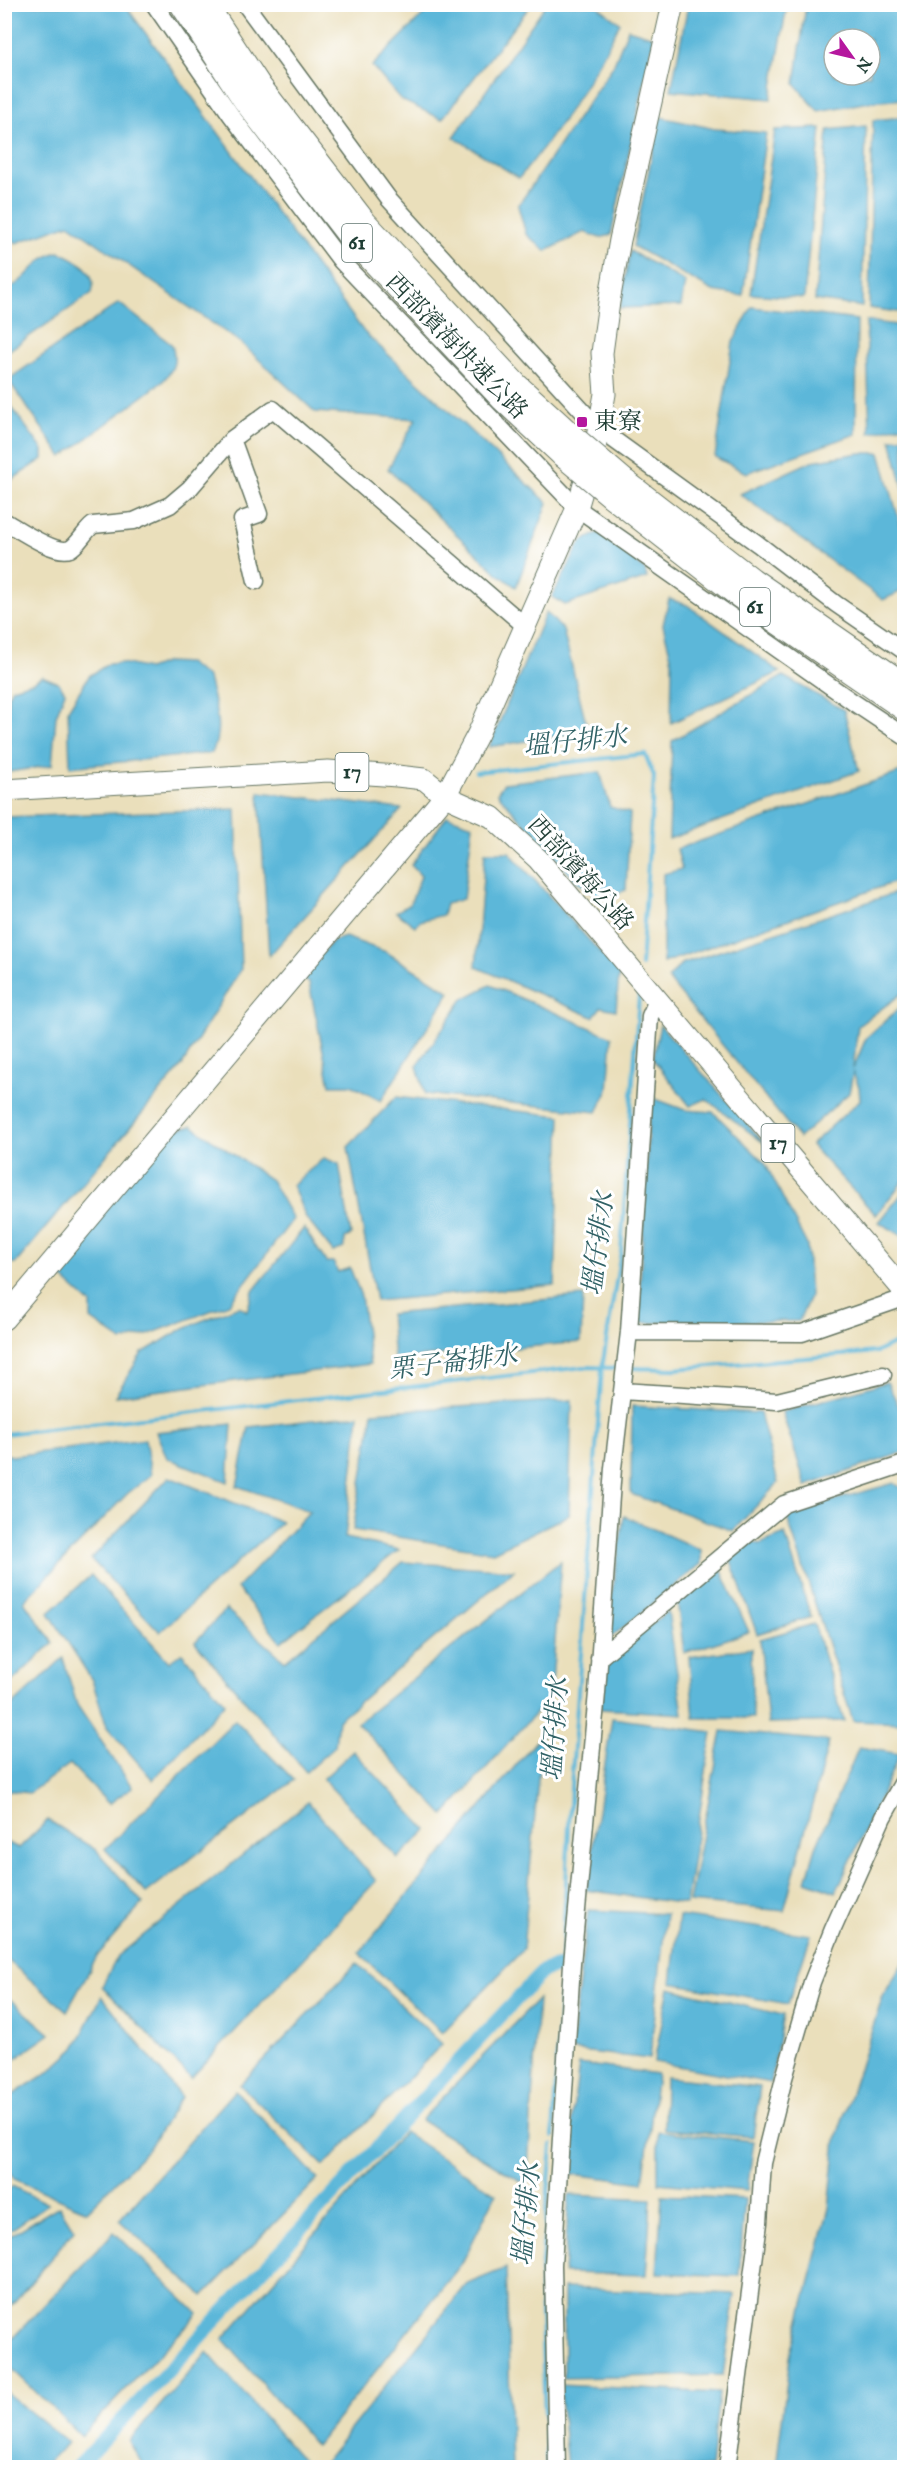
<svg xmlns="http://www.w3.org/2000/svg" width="909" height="2472" font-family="'IM FELL English','Noto Serif TC',serif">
	<rect width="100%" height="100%" fill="#fff"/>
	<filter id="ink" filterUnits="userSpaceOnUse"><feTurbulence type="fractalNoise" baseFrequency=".0167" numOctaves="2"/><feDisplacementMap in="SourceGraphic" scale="12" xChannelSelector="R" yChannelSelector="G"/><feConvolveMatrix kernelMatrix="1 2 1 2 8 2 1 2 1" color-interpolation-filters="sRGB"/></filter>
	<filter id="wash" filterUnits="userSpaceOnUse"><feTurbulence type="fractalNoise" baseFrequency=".008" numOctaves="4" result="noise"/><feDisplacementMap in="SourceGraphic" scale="24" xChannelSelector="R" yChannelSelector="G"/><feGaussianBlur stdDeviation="1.35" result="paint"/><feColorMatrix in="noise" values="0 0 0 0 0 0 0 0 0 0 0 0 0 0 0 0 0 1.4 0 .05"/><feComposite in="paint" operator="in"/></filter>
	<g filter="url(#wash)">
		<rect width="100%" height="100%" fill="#eadfbb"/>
		<!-- water -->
		<path fill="#5bb7d9" stroke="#3d7a86" stroke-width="1.5" fill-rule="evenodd" d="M546 4 596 5 620 23C592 78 559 131 519 178L454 137Z
			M4 5H125L364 332 548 503 516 587 498 574 388 469 416 419 315 412 241 343 69 224 16 243 5 234Z
			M433 5H531L442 119 401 100 372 66Z
			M688 5H787L771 99 671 90Z
			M806 5H904V99L870 102 818 111 795 84ZM834 39H870V75H834Z
			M628 29 654 37 611 235 600 238 584 232 546 251 526 234 518 206 613 66Z
			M660 117 716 129 766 133 743 296 713 291 633 246Z
			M904 117V313L869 308 873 120Z
			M866 126 862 307 815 300 828 130Z
			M821 128 804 298 751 294 775 130Z
			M630 251 685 282 681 306 620 308Z
			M59 252C77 259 98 271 92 293L5 353V290C27 283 36 256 59 252Z
			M119 303 172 345C177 362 174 369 162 382L62 457 11 384 12 377Z
			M752 307 857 320 856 434 746 473 715 457 733 342Z
			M866 321 904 326V425L870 433Z
			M4 397 43 450V459L5 484Z
			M904 437V491L891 439Z
			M860 453H880L904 537V590L883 600 740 494 812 461Z
			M600 532 645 570 647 578 565 605 552 597 581 542Z
			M669 599 687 605 780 672 671 723 672 661 663 625Z
			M546 612 563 630 588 731 489 747Z
			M167 662 188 663 208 678C214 703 224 729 212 753L70 767 68 710 89 676 108 664 122 663 148 669Z
			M42 676 59 683 65 692 56 716 52 765 9 772 8 696 12 688 33 682Z
			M783 676 844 710 859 771 669 839 672 741Z
			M904 771V879L663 963V874L682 869 677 849Z
			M600 772 610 807 630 813 626 890 601 899 576 881 497 793 504 783Z
			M259 792 402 809 269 956Z
			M236 809 241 969 181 1067 16 1263 5 1264V817Z
			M447 816 473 825 463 899 446 904 443 915 420 921 415 926 396 912 410 904 421 876 411 865Z
			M485 852H509L619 973 616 1010 601 1007 593 1017 476 967Z
			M904 890V992L858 1026 853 1069 866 1038 904 1004V1180L876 1215 811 1145 860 1100 859 1087 853 1073 849 1093 799 1138 668 979 681 964Z
			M345 937 386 952 450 992 381 1101 351 1085H330L309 983 301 977 333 941Z
			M490 985 612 1037 608 1090 597 1112 425 1094 417 1066 463 999Z
			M660 1025 765 1144 706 1099 690 1106 653 1059Z
			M396 1097 561 1116 555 1285 376 1301 348 1147Z
			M650 1097 685 1110 713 1112 765 1163 807 1245 810 1296 799 1321 638 1323Z
			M192 1126 271 1180 293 1219 229 1304 147 1335 122 1341 91 1319V1304L52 1269 168 1131Z
			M324 1158 339 1164 351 1235 345 1238 344 1248 333 1252 306 1218 292 1185Z
			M904 1191V1237L879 1222Z
			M304 1228 326 1262H333L338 1272 350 1268 361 1296 370 1364 115 1396 142 1353 184 1328 239 1306 247 1311 253 1291Z
			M583 1296 581 1342 394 1359 390 1314Z
			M887 1382 904 1417V1452L806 1486 782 1412Z
			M572 1400 569 1515 493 1552 353 1530 373 1412Z
			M632 1406 760 1413 778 1483 733 1531 631 1494Z
			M359 1415 345 1538 399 1550 281 1642 237 1588 310 1511 237 1486 249 1427Z
			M232 1424 228 1482 167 1458 156 1432Z
			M145 1439 151 1475 127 1494 24 1601 53 1643 5 1688V1454L12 1456Z
			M169 1477 282 1522 160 1632 91 1559Z
			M894 1483 904 1490V1723L853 1721 786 1514Z
			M624 1516 701 1550V1564L604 1643Z
			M785 1534 811 1617 757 1634 730 1558 751 1541 760 1544Z
			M561 1561 551 1696 444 1815 357 1723Z
			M403 1562 514 1570 338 1720 335 1746 306 1772 195 1642 226 1609 285 1661Z
			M720 1567 749 1632 684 1653 677 1600Z
			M91 1575 169 1662 182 1653 225 1703 153 1780 107 1727 92 1680 49 1613Z
			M668 1611 683 1714 601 1709 605 1661Z
			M814 1624 844 1721 768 1723 760 1639Z
			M751 1648 753 1718H694L689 1657Z
			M63 1658 77 1705 132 1787 109 1804 70 1764 29 1793 5 1790V1712Z
			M612 1718 712 1732 686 1904 586 1890Z
			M235 1720 294 1780 146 1893 105 1849Z
			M722 1731 829 1741 784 1911 689 1902Z
			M542 1734 523 1950 442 2033 359 1953Z
			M859 1747 900 1754 836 1892 806 1881 816 1847Z
			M353 1751 427 1830 398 1858 323 1779Z
			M308 1802 376 1881 191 2078 102 1986 118 1956Z
			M48 1820 96 1850 143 1903 98 1955 67 2011 5 1958V1842L19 1848Z
			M588 1910 666 1914 650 2059 571 2050Z
			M679 1916 811 1935 788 2004 671 1983Z
			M904 1961V2467H776L790 2357 829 2208 836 2139 883 1996Z
			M357 1963 442 2044 324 2166 240 2085Z
			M669 1988 783 2015 771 2083 654 2062Z
			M5 1995 50 2034 5 2066H4Z
			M102 1996 181 2097 149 2148 87 2211 14 2179 5 2165V2100L50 2071 75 2048Z
			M538 1999 527 2185 421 2120Z
			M579 2064 657 2074 643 2183 565 2173Z
			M665 2077 760 2087 753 2137 664 2129Z
			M235 2090 318 2179 203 2296 119 2220Z
			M658 2131 754 2141 747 2191 658 2183Z
			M404 2132 496 2194 462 2263 316 2446 223 2339Z
			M12 2186 48 2204 5 2234V2193Z
			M569 2195 651 2199 646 2275 564 2273Z
			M662 2195 745 2199 739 2276 657 2273Z
			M59 2206 74 2230 15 2302 5 2311V2239Z
			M114 2232 198 2314 81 2436 5 2362V2346Z
			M506 2268 512 2467H320L467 2284Z
			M564 2288 735 2294 723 2375 564 2378Z
			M207 2352 307 2465 305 2467H144L129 2441Z
			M559 2385 719 2393 711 2467H567Z
			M4 2391 68 2442 43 2467H5Z"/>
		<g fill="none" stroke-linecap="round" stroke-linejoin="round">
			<!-- stream -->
			<path stroke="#5bb7d9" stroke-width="4" d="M476 772 645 754 654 776 641 966
				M628 1368 674 1369 877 1352 904 1339
				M4 1434 584 1367 621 1368
				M553 2137 571 1788 602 1368 621 1251 639 995
				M547 2468 540 2285 552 2145"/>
			<!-- canal -->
			<path stroke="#5bb7d9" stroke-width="14" d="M77 2468 544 1970 562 1966"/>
		</g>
	</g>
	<g filter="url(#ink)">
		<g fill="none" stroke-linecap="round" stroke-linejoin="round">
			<defs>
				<path id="minor" d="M154 4 231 115 341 261 577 508 853 702 904 736
					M245 4 388 198 599 429 758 544 836 604 904 651
					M232 439 259 514 242 520 256 581
					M4 521C18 529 55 555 70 549 78 545 85 531 93 525L134 521 170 505 190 488 232 439 273 409 524 625
					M629 1332 802 1333 904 1298
					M622 1391 777 1401 883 1375
					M599 1658 784 1504 904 1464
					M557 2468 553 2265 572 1964 597 1693 613 1468 629 1332 650 1016 657 1000
					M727 2468 759 2223 763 2163 784 2078 812 1982 833 1929 883 1817 904 1780"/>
				<path id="major" d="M4 790 328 771 397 776 424 779 445 796 492 817 538 859 904 1291
					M4 1319 445 796 478 734 577 508 595 448 605 394 602 353 609 302 620 240 673 4"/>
				<path id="highway" d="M182 4 245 100 349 235 503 399 563 455
					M205 4 259 86 364 222 516 385 575 439
					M624 481 752 580 904 685
					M612 496 740 596 904 708"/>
			</defs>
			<!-- minor casing -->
			<use href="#minor" stroke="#667663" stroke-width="19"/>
			<!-- major casing -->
			<use href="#major" stroke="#667663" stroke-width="23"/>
			<!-- highway casing -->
			<use href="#highway" stroke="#667663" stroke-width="26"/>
			<!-- minor -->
			<use href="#minor" stroke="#fff" stroke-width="16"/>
			<!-- major -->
			<use href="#major" stroke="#fff" stroke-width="21"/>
			<!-- highway -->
			<use href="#highway" stroke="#fff" stroke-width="24"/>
			<defs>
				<path id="highway-bridge" d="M575 439 624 481
					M563 455 612 496"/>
			</defs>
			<!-- highway-bridge casing -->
			<use href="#highway-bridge" stroke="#667663" stroke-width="26" stroke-linecap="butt"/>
			<!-- highway-bridge -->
			<use href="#highway-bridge" stroke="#fff" stroke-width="24"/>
		</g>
	</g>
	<!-- markers -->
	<rect fill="#b5179e" stroke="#fff" stroke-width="2" x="576" y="416" width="12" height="12" rx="3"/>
	<g text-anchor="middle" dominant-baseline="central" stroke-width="6" stroke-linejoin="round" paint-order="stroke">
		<!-- shield labels -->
		<g fill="#fff" stroke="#627771" stroke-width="1.5">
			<rect x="342" y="224" width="30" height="38" rx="4.5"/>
			<rect x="740" y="588" width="30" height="38" rx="4.5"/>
			<rect x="335.5" y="753" width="33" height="38" rx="4.5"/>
			<rect x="761.5" y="1124" width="33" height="38" rx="4.5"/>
		</g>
		<g font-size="22" font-weight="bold" fill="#1f3d34">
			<text x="357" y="243">61</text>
			<text x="755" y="607">61</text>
			<text x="352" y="772">17</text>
			<text x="778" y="1143">17</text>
		</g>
		<!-- street labels -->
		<g font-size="24" fill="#1f3d34" stroke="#fff">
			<text transform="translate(456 347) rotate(46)">西部濱海快速公路</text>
			<text transform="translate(580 874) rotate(48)">西部濱海公路</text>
		</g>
		<!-- poi labels -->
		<g font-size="24" fill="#1f3d34" stroke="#fff" text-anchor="start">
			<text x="594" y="422">東寮</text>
		</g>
		<!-- water labels -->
		<g font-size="26" font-style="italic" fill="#316266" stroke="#fff">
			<text transform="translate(575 742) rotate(-6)">塭仔排水</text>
			<text transform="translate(599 1244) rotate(-83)">塭仔排水</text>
			<text transform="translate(453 1363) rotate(-7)">栗子崙排水</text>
			<text transform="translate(556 1729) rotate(-86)">塭仔排水</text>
			<text transform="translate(527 2214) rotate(-85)">塭仔排水</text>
		</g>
	</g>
	<!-- margin -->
	<rect width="909" height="2472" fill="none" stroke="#fff" stroke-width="24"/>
	<!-- north arrow -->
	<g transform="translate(852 57) rotate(124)"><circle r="28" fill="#ffffff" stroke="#a5b1ae" stroke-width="1.5"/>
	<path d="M0-4.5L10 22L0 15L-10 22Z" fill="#b5179e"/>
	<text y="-9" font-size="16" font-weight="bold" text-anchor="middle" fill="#1f3d34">N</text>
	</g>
</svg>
